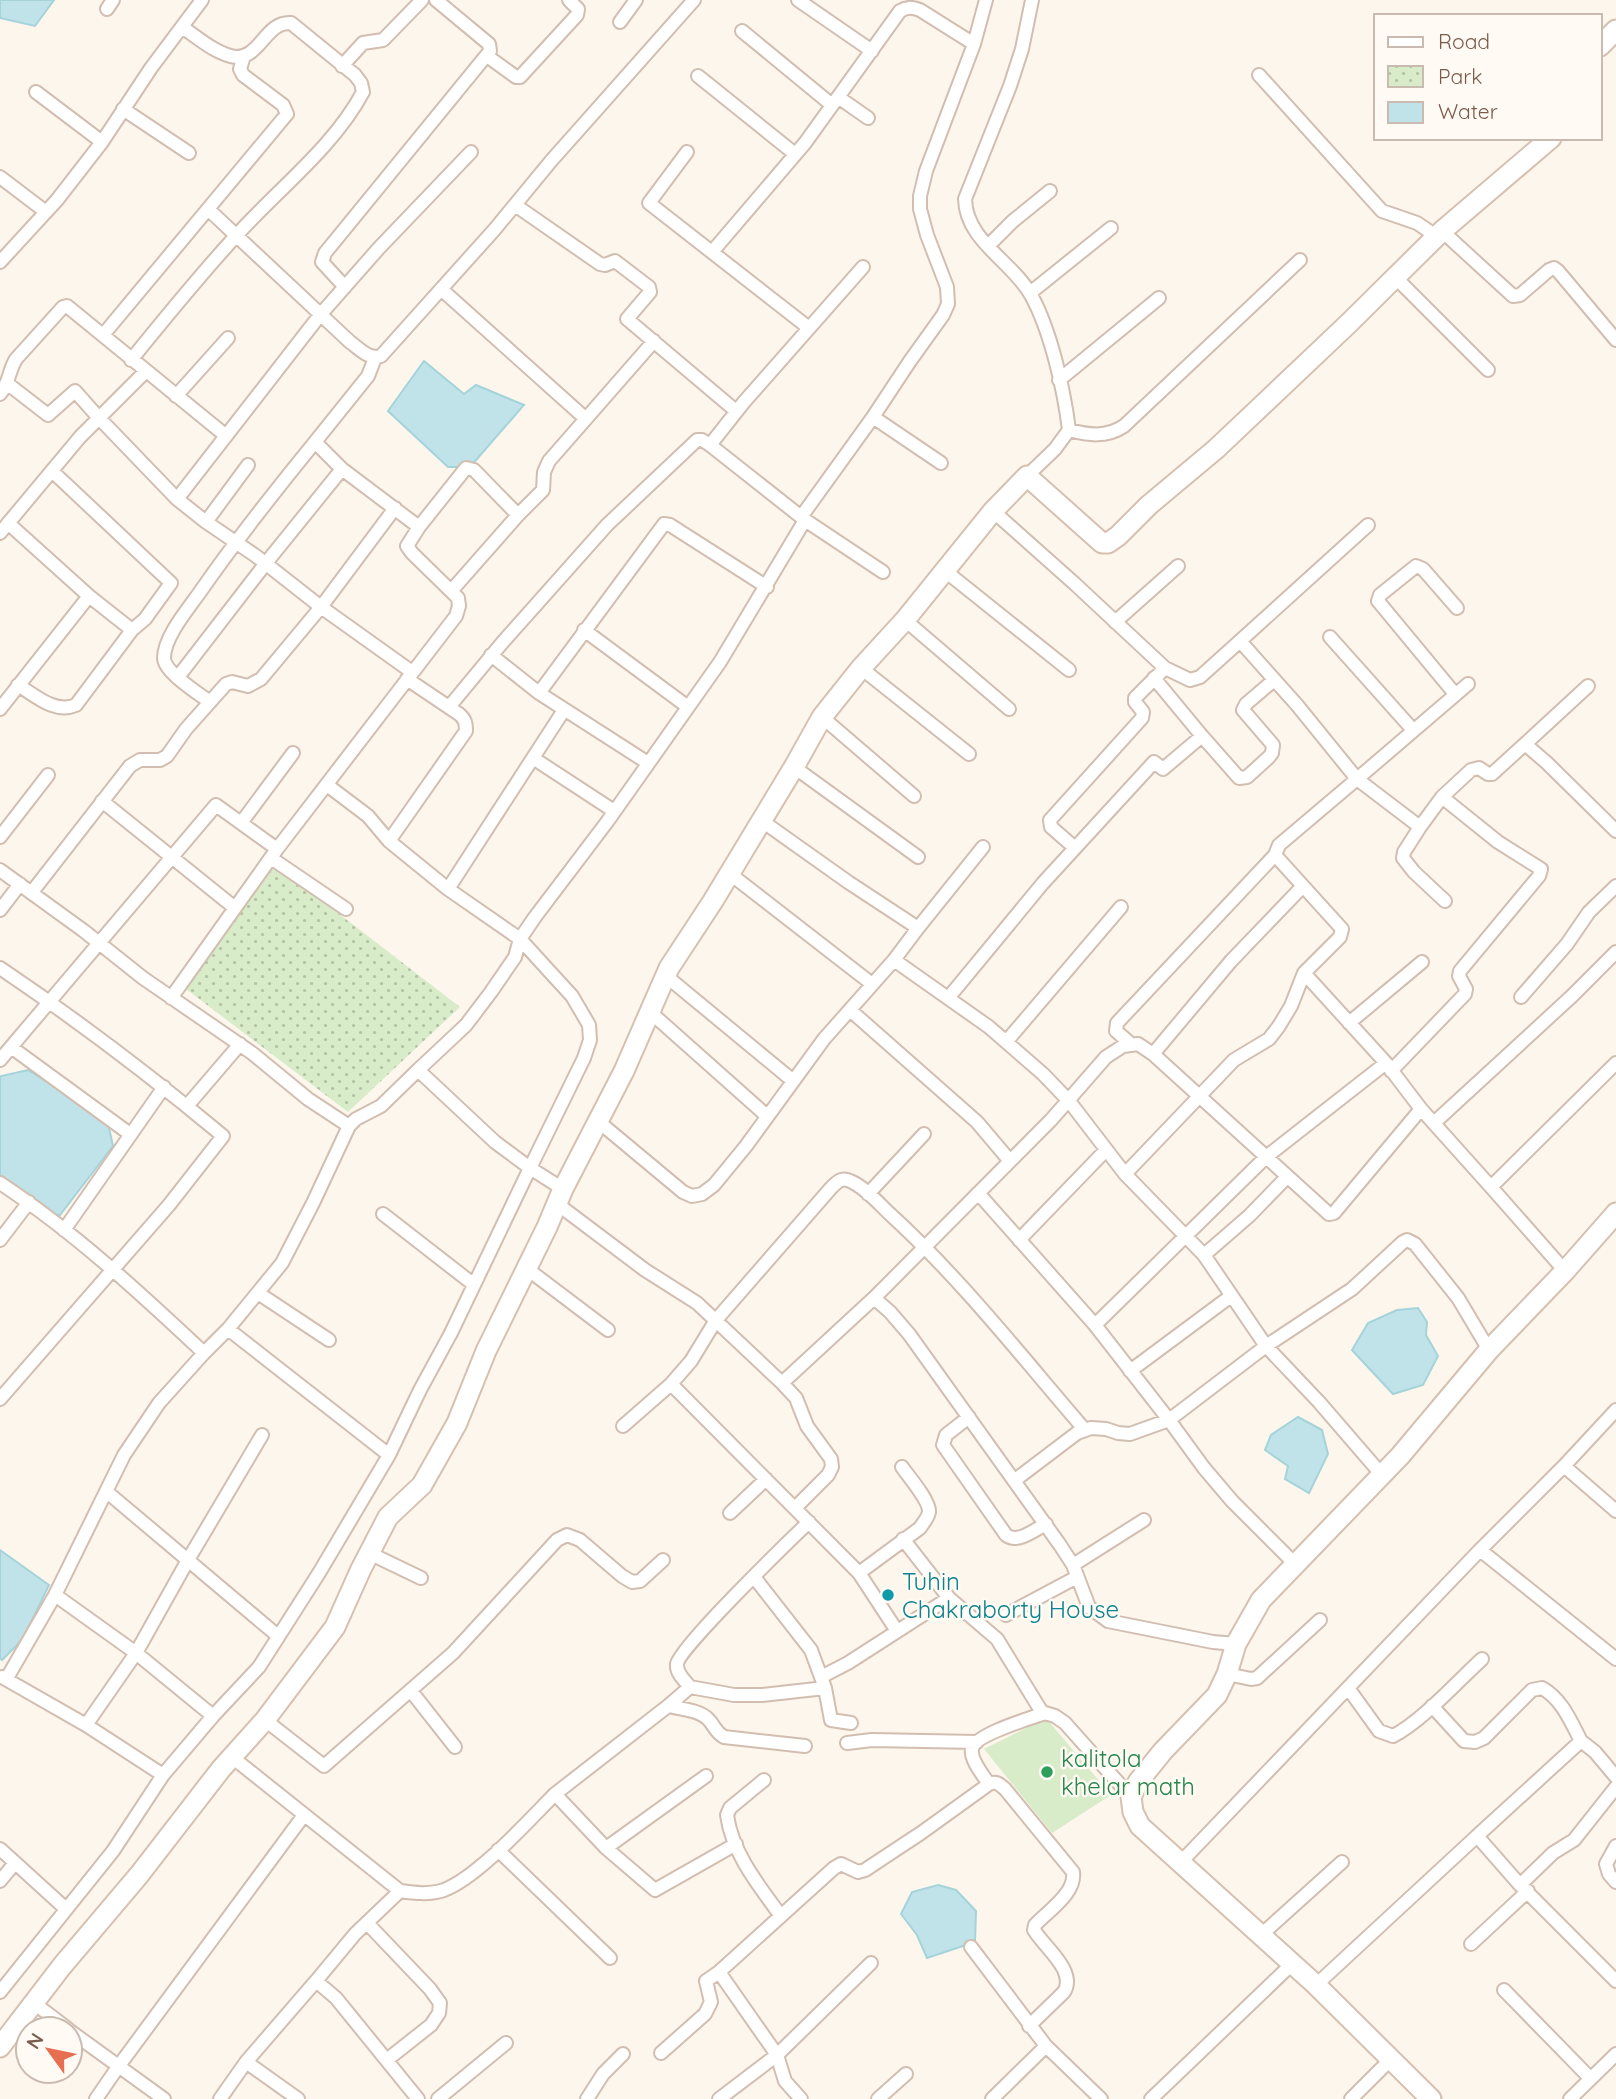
<svg xmlns="http://www.w3.org/2000/svg" width="1616" height="2099" font-family="Quicksand,sans-serif">
	<defs>
		<pattern id="park-dots" width="8" height="8" patternUnits="userSpaceOnUse" patternTransform="scale(1.75)"><rect width="8" height="8" fill="#d8ecc9"/><path d="M2 2h.1M6 6h.1" fill="none" stroke="#b4c2a5" stroke-width="1.8" stroke-linecap="round"/></pattern>
	</defs>
	<rect width="100%" height="100%" fill="#fdf6ec"/>
	<!-- park -->
	<path fill="url(#park-dots)" d="M273 863 460 1007 348 1112 186 989Z"/>
	<!-- pitch -->
	<path fill="#d8ecc9" d="M1046 1718 1111 1795 1052 1833 984 1749Z"/>
	<!-- water -->
	<path fill="#bfe3e8" stroke="#a5d3da" stroke-width="2" d="M0 0H54L35 26 0 18Z
		M424 361 464 394 476 385 524 405 470 467H448L388 411Z
		M28 1070 107 1119 113 1146 60 1215H55L0 1175V1078L1 1076Z
		M1418 1308 1427 1322 1426 1335 1438 1356 1423 1385 1393 1394 1352 1350 1368 1323 1397 1310Z
		M1298 1417 1322 1430 1328 1454 1309 1493 1285 1479 1288 1466 1265 1450 1271 1435Z
		M0 1550 49 1585 23 1639 2 1660 0 1658Z
		M938 1885 956 1890 976 1911 975 1942 927 1958 917 1935 901 1914 912 1892Z"/>
	<g fill="none" stroke-linecap="round" stroke-linejoin="round">
		<defs>
			<path id="street" d="M798 0 872 51
				M107 9 113 0
				M620 22 636 0
				M742 31 832 105
				M487 56 516 77H520L577 15 578 9 569 0
				M342 66 363 43 383 40 422 0
				M1259 75 1382 211 1417 223 1436 236
				M698 76 795 154
				M36 92 102 142
				M838 97 868 118
				M123 109 189 153
				M687 152 649 203 809 328
				M0 177 46 212
				M515 205 600 264 605 265 615 261 649 287 650 292 627 319 736 411
				M209 210 350 342C360 349 369 360 381 356L495 229 551 161 694 0
				M1442 231 1513 296 1520 295 1549 270 1554 268 1558 271 1616 340
				M988 246 1013 221 1050 191
				M712 252 805 143 900 11C907 7 912 7 920 10L974 44
				M0 262 57 200 102 142 151 68 202 0
				M1395 277 1488 370
				M345 287 322 262 325 253 490 51 489 44 436 0
				M441 289 586 419
				M1030 293 1111 228
				M103 335 287 114 283 105 243 75 240 69 244 56
				M375 358 368 376 315 442 342 469 419 527
				M131 360C165 318 199 276 235 237 277 190 333 148 363 92L361 83 355 75 291 23C266 21 260 58 236 57 217 55 197 37 182 27
				M1059 380 1159 298
				M8 384 48 415 75 391 99 418 177 499 206 522 256 556 321 607 412 672
				M0 394C10 382 8 372 16 359L63 307 67 306 225 435
				M176 396 228 338
				M873 417 941 463
				M1069 430C1088 435 1106 438 1124 426L1300 260
				M710 445 744 402 863 267
				M52 471 171 583 145 619 132 630 89 596
				M1027 476 1055 449 1069 430C1064 390 1051 331 1031 295 1012 261 966 241 965 199L1010 86 1022 49 1032 0
				M177 499 320 315 379 248 471 152
				M993 511 1075 584 1165 668 1190 680 1200 677 1240 641 1297 705 1357 779 1468 684
				M801 517 873 417 910 361 943 315 948 304 947 287 927 235 920 209V196L926 171 974 44 986 0
				M206 522 248 465
				M0 533 80 437 145 372
				M944 570 1069 670
				M452 590 518 515 543 490 544 472 549 461 654 341
				M905 620 1009 709
				M1115 622 1178 566
				M584 630 688 707
				M1330 637 1413 730
				M1240 641 1368 525
				M491 655 539 693 648 763
				M861 668 969 754
				M178 677 266 563 342 469
				M1154 678 1202 736
				M407 679 459 714C465 719 466 723 466 731L389 841 448 889 520 939 550 972 572 996 589 1025 590 1040 584 1058 530 1168 563 1189
				M18 685C36 696 55 714 76 705L132 630
				M539 693 664 524 670 525 767 587
				M1455 694 1378 601 1380 595 1416 566 1423 569 1457 608
				M210 702C198 693 164 672 164 658 164 637 188 609 200 592 236 540 275 491 315 442
				M449 707 502 643 607 525 697 440H702L710 445 805 520 883 572
				M0 709 89 596 8 523
				M822 717 914 796
				M1525 744 1588 686
				M533 758 614 811
				M794 767 918 857
				M327 785 368 816 389 841
				M1442 797 1471 770 1479 768 1488 774H1492L1525 744 1547 763 1616 831
				M102 801 235 908
				M762 821 848 882 918 928 983 847
				M241 823 293 753
				M1420 827 1404 852 1403 858 1414 872 1445 901
				M0 837 48 775
				M1075 848 1051 827 1050 820 1142 718 1143 712 1135 702V698L1165 668
				M271 858 346 909
				M0 870 84 931 143 978 252 1053 308 1099 349 1126 313 1203 282 1263 228 1329 204 1353 159 1403 124 1455 55 1595 7 1678
				M729 873 872 984
				M1303 886 1342 929 1340 937 1304 973
				M448 889 564 710
				M32 892 130 766 140 760H160L167 756 186 729 226 684 232 682 248 686 261 679 321 607 395 508
				M0 910 20 884
				M918 928 894 960 989 1027 1043 1074 1069 1101 1125 1174 1234 1060 1269 1039 1279 1026 1291 1006 1304 973 1386 1063 1421 1109 1491 1187 1616 1063
				M0 968C77 1020 151 1076 223 1136L169 1205 0 1399
				M666 976 792 1080
				M949 997 1043 883 1154 762 1163 769 1202 736 1239 778 1247 777 1269 757 1272 753 1273 745 1243 710 1246 704 1274 680
				M1521 997 1567 944 1589 912 1616 886
				M171 998 277 849
				M850 1010 977 1122 1010 1161
				M649 1011 767 1116
				M1349 1023 1422 962
				M1006 1042 1121 907
				M1132 1045 1116 1031 1117 1023 1275 855
				M11 1047 130 1134
				M1153 1054 1138 1044 1123 1046 1106 1057 1051 1120 874 1298 890 1312 909 1334 1060 1545 1073 1565 1089 1607 1108 1621 1213 1642 1236 1644
				M0 1060 216 805 277 849 456 616 459 606 458 598 412 553 407 546 419 527 466 468 474 470 518 515
				M1391 1071 1465 994 1466 989 1459 976 1460 971 1539 876 1541 869 1498 842 1442 797 1420 827 1357 779 1279 845 1275 855 1303 886 1231 961 1153 1054 1329 1214 1334 1213 1421 1109
				M187 1106 240 1044
				M599 1122 683 1192 692 1196 702 1194 714 1185 746 1146 824 1039 894 960
				M1435 1122 1572 996 1616 952
				M349 1126 356 1119 381 1106 418 1070
				M1125 1174 1204 1255 1266 1346 1319 1402 1382 1475
				M0 1183C74 1232 139 1292 204 1353
				M1491 1187 1565 1271
				M978 1193 1095 1325 1169 1420 1204 1468 1232 1501 1295 1564
				M868 1194 924 1134
				M556 1203 645 1270 697 1303 782 1383 874 1298
				M383 1214 473 1284
				M64 1230 164 1087
				M0 1240 29 1202
				M1019 1240 1105 1151
				M1204 1255 1249 1216 1287 1177
				M526 1268 608 1330
				M258 1293 329 1340
				M1095 1325 1266 1157 1386 1063
				M228 1329 389 1455
				M1130 1371 1231 1296
				M782 1383 796 1398 807 1426 831 1459 832 1467 828 1475 795 1508
				M671 1384 859 1573 897 1631
				M969 1417 946 1435 943 1445 1006 1535C1018 1544 1034 1530 1046 1524
				M623 1426 671 1384 691 1361 716 1320 831 1188C837 1182 841 1177 850 1181 865 1187 879 1204 891 1215 962 1280 1022 1357 1085 1430
				M1564 1466 1616 1511
				M1015 1480 1077 1433 1091 1428 1106 1429 1118 1433 1130 1434 1169 1420 1266 1346 1352 1289 1403 1242 1407 1240 1415 1244 1458 1298 1489 1350
				M107 1492 278 1636
				M730 1513 766 1479
				M903 1539 949 1598 997 1639 1043 1714
				M1480 1550 1616 1659
				M369 1553 421 1578
				M1073 1565 1144 1520
				M859 1573 920 1528C923 1523 928 1518 929 1512 930 1501 909 1477 902 1467
				M754 1577 811 1650 825 1688 831 1720 851 1723
				M55 1595 136 1653 213 1716 259 1667 319 1573 389 1455 420 1390 451 1333 530 1168 495 1142 418 1070 466 1025 491 992 515 957 520 939 535 917 607 822 720 662 805 520
				M1006 1615 1077 1577
				M1227 1674 1251 1679 1257 1678 1320 1620
				M821 1677 848 1663 949 1598
				M690 1687C685 1681 676 1673 677 1664 679 1648 789 1541 809 1522
				M1348 1688 1379 1731 1393 1736C1421 1722 1458 1681 1482 1659
				M411 1691 455 1747
				M668 1706 690 1687 734 1695H762L825 1688
				M1432 1706 1464 1741 1475 1742 1484 1738 1532 1690 1542 1688C1562 1699 1571 1722 1581 1741
				M265 1720 324 1766 453 1653 557 1540 567 1535 580 1540 622 1576 632 1582 640 1581 663 1560
				M86 1725 136 1653 188 1560 262 1435
				M847 1743 872 1740 977 1742
				M232 1757 400 1891C414 1893 430 1895 444 1890 478 1877 528 1821 555 1794
				M163 1775 213 1716
				M1616 1777 1595 1752 1581 1741 1477 1836 1520 1885 1616 1981
				M764 1780 730 1808 727 1815C732 1853 759 1886 781 1916
				M989 1784C983 1775 970 1760 972 1749 974 1735 1031 1718 1045 1713L1055 1716 1065 1723 1131 1797
				M736 1844 655 1890 606 1848 555 1794 668 1706C681 1709 699 1710 708 1719 715 1726 715 1732 724 1737L805 1746
				M1616 1846 1606 1864 1609 1874 1616 1882
				M606 1848 706 1776
				M0 1849 66 1909
				M498 1850 610 1958
				M1181 1862 1480 1550 1564 1466 1616 1410
				M0 1881 15 1863
				M1520 1885 1553 1853 1574 1840 1616 1787
				M367 1923 430 1989 440 2003 439 2013 431 2025 388 2059
				M1261 1935 1342 1862
				M1471 1944 1528 1891
				M971 1947 1046 2046
				M719 1972 777 2055 719 2099
				M316 1981 355 1934 400 1891
				M1316 1985 1477 1836
				M1504 1990 1590 2078
				M0 1992 113 1851 163 1775 86 1725 2 1677
				M34 2003 68 2029
				M70 2031 164 2099
				M661 2053 705 2014 711 2002 706 1981 719 1972 834 1868 841 1864 858 1872 865 1870 921 1833 989 1784C997 1781 999 1784 1005 1789L1073 1872C1076 1893 1049 1910 1035 1925L1034 1930C1044 1947 1077 1971 1064 1992L1029 2026
				M246 2062 298 2099
				M96 2099 118 2067 304 1815
				M220 2099 246 2062 316 1981 336 1998 418 2099
				M438 2099 506 2043
				M587 2099 603 2074 623 2054
				M801 2099 785 2081 777 2055 871 1963
				M878 2099 906 2074
				M992 2099 1046 2046 1101 2099
				M1151 2099 1292 1964
				M1351 2099 1391 2059
				M1570 2099 1616 2054"/>
			<path id="secondary" d="M1600 46 1616 30
				M0 2047 62 1966 139 1875 221 1769 265 1720 335 1627 361 1569 388 1517 422 1485 457 1423 486 1351 547 1227 563 1189 624 1071 669 968 713 901 794 767 822 717 861 668 905 620 993 511 1027 476 1102 543H1108L1118 536 1149 505 1216 449 1348 324 1442 231 1551 138
				M1431 2099 1316 1985 1140 1826 1133 1812 1131 1797 1138 1782 1163 1751 1217 1695 1227 1674 1236 1644 1261 1600 1400 1456 1489 1350 1565 1271 1616 1213"/>
		</defs>
		<!-- street casing -->
		<use href="#street" stroke="#d1beb0" stroke-width="16"/>
		<!-- secondary casing -->
		<use href="#secondary" stroke="#d6c0b0" stroke-width="23"/>
		<!-- street -->
		<use href="#street" stroke="#fff" stroke-width="12"/>
		<!-- secondary -->
		<use href="#secondary" stroke="#fff" stroke-width="19"/>
	</g>
	<!-- markers -->
	<circle fill="#0f9aa8" stroke="#fffaf3" stroke-width="2.5" cx="888" cy="1595" r="7"/>
	<circle fill="#2e9e5b" stroke="#fffaf3" stroke-width="2.5" cx="1047" cy="1772" r="7"/>
	<g text-anchor="middle" dominant-baseline="central" stroke-width="5" stroke-linejoin="round" paint-order="stroke">
		<!-- culture labels -->
		<g font-size="24" fill="#0d838f" stroke="#fffaf3" text-anchor="start">
			<text x="902" y="1581">Tuhin<tspan x="902" dy="28">Chakraborty House</tspan></text>
		</g>
		<!-- leisure labels -->
		<g font-size="24" fill="#27864d" stroke="#fffaf3" text-anchor="start">
			<text x="1061" y="1758">kalitola<tspan x="1061" dy="28">khelar math</tspan></text>
		</g>
	</g>
	<!-- legend -->
	<rect x="1374" y="14" width="228" height="126" fill="#fffaf3" stroke="#cabbb1" stroke-width="2"/>
	<rect x="1388" y="37" width="35" height="10" fill="#ffffff" stroke="#cabbb1" stroke-width="2"/>
	<text x="1438" y="49" font-size="21" fill="#7a5c4d">Road</text>
	<rect x="1388" y="66" width="35" height="21" fill="url(#park-dots)" stroke="#cabbb1" stroke-width="2"/>
	<text x="1438" y="84" font-size="21" fill="#7a5c4d">Park</text>
	<rect x="1388" y="102" width="35" height="21" fill="#bfe3e8" stroke="#cabbb1" stroke-width="2"/>
	<text x="1438" y="119" font-size="21" fill="#7a5c4d">Water</text>
	<!-- north arrow -->
	<g transform="translate(49 2050) rotate(303)"><circle r="33" fill="#fffaf3" stroke="#cabbb1" stroke-width="2"/>
	<path d="M0-5L12 26L0 18L-12 26Z" fill="#e76f51"/>
	<text y="-10" font-size="19" font-weight="bold" text-anchor="middle" fill="#7a5c4d">N</text>
	</g>
</svg>
